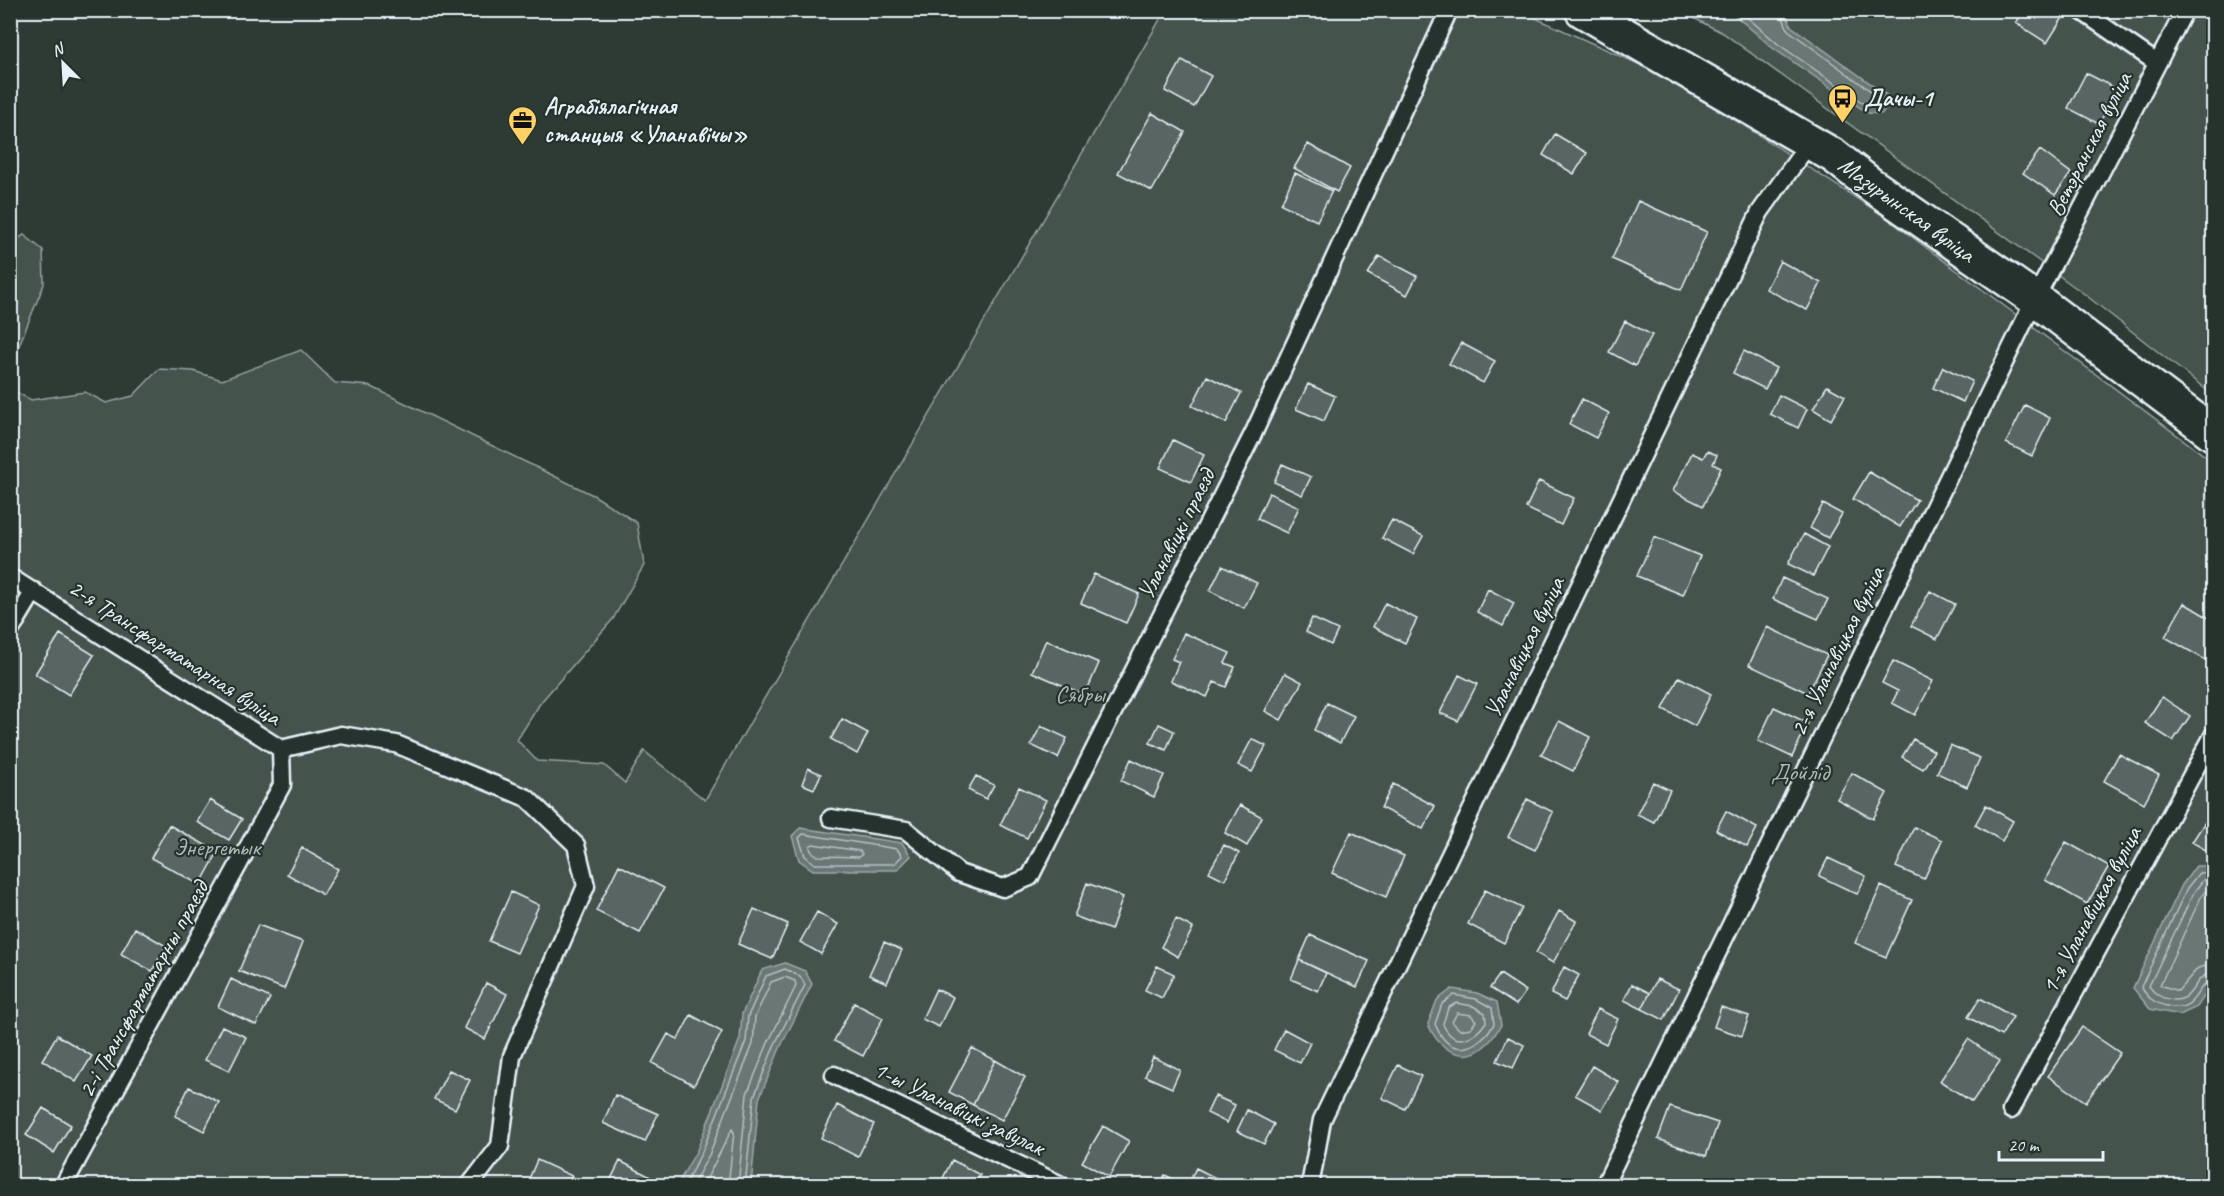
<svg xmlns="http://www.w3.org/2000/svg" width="2224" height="1196" font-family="Caveat,sans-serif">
	<rect width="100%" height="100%" fill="#2e3b35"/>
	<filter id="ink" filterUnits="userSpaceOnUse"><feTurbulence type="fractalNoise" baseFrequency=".0167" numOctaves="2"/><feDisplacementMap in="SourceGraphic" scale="12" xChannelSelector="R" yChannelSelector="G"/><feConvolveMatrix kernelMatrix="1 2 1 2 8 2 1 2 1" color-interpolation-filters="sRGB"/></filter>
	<g filter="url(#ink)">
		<!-- green -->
		<path fill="#45524e" stroke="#96a2a3" stroke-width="1.5" d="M1165 11H1520L1672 79 1884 216 2213 462V1185H11L10 389 31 400 85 392 106 403 133 396 159 369 193 371 222 380 301 350 335 383 370 386 595 496 637 523 644 565 613 619 541 702 517 740 537 761 604 765 625 783 644 751 705 800Z
			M1680 11H2213V395L2083 293 1723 33Z
			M24 235 43 250 44 284 11 365V244Z"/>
		<!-- water -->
		<path fill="#6b7775" stroke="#9da8a9" stroke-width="1.5" d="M1730 11H1785L1791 26 1889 97 1890 106 1881 114 1868 113 1774 49Z
			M800 828 902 843 911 856 897 870H813L799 860 792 836Z
			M2196 866H2213V983L2197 1007 2180 1015 2150 1009 2133 988 2182 885Z
			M785 963 805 971 812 984 780 1048 759 1099 751 1185H677L697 1150 740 1039 742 1014 762 970Z
			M1452 989 1477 993 1497 1002 1501 1025C1497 1031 1493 1039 1487 1044 1463 1067 1438 1048 1428 1024L1437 1000Z"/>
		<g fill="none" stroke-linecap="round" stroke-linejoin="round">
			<!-- shore -->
			<path stroke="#b6c0c4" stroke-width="1.5" d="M1739 10 1778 44 1869 107 1879 108 1883 105V100L1788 30 1780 10
				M803 834 897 849 902 856 894 864H815L805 856 799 838Z
				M813 844 860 851 862 854 859 857 818 856 811 851 810 846Z
				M2214 872 2199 873 2187 888 2141 987C2148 998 2154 1003 2167 1006 2200 1014 2193 983 2214 980
				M2214 879 2203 880 2194 892 2149 986C2155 994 2159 997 2168 999 2197 1006 2190 974 2214 973
				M2214 888 2207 889 2201 897 2160 985 2178 991 2198 968 2214 964
				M1454 995 1476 999 1492 1008 1494 1024C1476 1051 1450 1060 1435 1024L1442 1004Z
				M1456 1003 1473 1006 1485 1013 1486 1022C1474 1040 1453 1048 1443 1024L1448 1008Z
				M1457 1013 1471 1015 1476 1021 1471 1028 1460 1030 1452 1022Z
				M684 1186 702 1152 746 1041 748 1016 766 976 785 969 800 976 805 985 774 1046 754 1097 745 1186
				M692 1186 709 1155 753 1044 755 1017 771 982 785 977 795 981 796 986 768 1043 747 1094 738 1186
				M703 1186 732 1129 734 1132 728 1186"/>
		</g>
		<!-- building -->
		<path fill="#596563" stroke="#e8f1f8" stroke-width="1.5" d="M2024 10H2056L2064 16 2047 43 2016 23Z
			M1182 60 1211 76 1194 107 1165 91Z
			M2086 73 2117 89 2099 124 2068 108Z
			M1152 113 1185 132 1152 191 1118 173Z
			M1555 134 1587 153 1574 174 1543 155Z
			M1308 144 1350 168 1337 192 1294 168Z
			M2040 150 2071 173 2055 195 2023 173Z
			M1295 173 1332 191 1317 221 1281 204Z
			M1638 201 1707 232 1681 290 1612 259Z
			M1379 256 1417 276 1407 295 1368 274Z
			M1780 261 1821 283 1807 310 1766 289Z
			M1625 321 1652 335 1635 366 1609 352Z
			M1461 343 1495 361 1483 383 1449 364Z
			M1744 351 1776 368 1765 389 1733 373Z
			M1943 367 1972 381 1963 402 1933 388Z
			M1207 376 1241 393 1226 423 1192 406Z
			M1308 384 1335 396 1324 421 1296 409Z
			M1827 386 1845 396 1831 420 1813 409Z
			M1779 395 1807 409 1798 428 1770 414Z
			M1582 399 1609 413 1596 438 1569 424Z
			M2025 405 2050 418 2032 456 2006 443Z
			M1173 440 1204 455 1191 482 1160 468Z
			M1707 451 1717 455 1713 464 1721 468 1703 506 1673 491 1692 453 1703 458Z
			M1282 464 1311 477 1302 495 1274 482Z
			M1869 472 1917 500 1900 527 1853 499Z
			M1539 481 1574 498 1561 525 1526 508Z
			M1269 493 1299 507 1287 533 1257 519Z
			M1823 504 1842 514 1828 538 1810 528Z
			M1392 520 1423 536 1413 554 1382 538Z
			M1804 534 1828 547 1813 576 1788 564Z
			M1654 537 1700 556 1683 595 1637 576Z
			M1222 566 1257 583 1244 608 1210 591Z
			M1094 574 1139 594 1126 623 1081 603Z
			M1782 578 1828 599 1818 619 1773 599Z
			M1488 589 1514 603 1503 626 1477 612Z
			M1930 591 1955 604 1937 639 1911 626Z
			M1385 603 1417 619 1405 643 1373 627Z
			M2184 603 2214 621V654L2209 662 2165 637Z
			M1312 618 1338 630 1331 645 1306 632Z
			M1767 627 1827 655 1808 693 1749 665Z
			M1184 633 1230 653 1225 663 1235 667 1226 687 1214 682 1207 697 1171 681 1179 662 1172 659Z
			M60 634 94 655 69 695 35 674Z
			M1046 640 1099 663 1085 695 1032 672Z
			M1893 661 1933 681 1915 715 1892 703 1898 691 1882 683Z
			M1285 673 1302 682 1281 720 1265 711Z
			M1459 675 1477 684 1458 721 1440 713Z
			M1679 677 1711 694 1695 726 1663 709Z
			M2162 697 2190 716 2173 741 2145 723Z
			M1327 703 1354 716 1340 743 1314 730Z
			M1774 707 1808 723 1792 757 1758 741Z
			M842 719 868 733 857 754 831 739Z
			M1559 721 1590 737 1573 771 1541 755Z
			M1159 724 1174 731 1166 750 1150 743Z
			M1041 726 1067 738 1058 758 1031 745Z
			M1252 739 1266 746 1252 772 1238 765Z
			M1913 739 1934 751 1923 769 1902 757Z
			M1950 745 1980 758 1967 787 1937 773Z
			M2119 754 2159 775 2144 803 2104 781Z
			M1131 759 1164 775 1154 797 1121 781Z
			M808 768 821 774 814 789 802 784Z
			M1852 773 1887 793 1873 819 1837 799Z
			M976 776 994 785 986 799 968 790Z
			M1653 782 1670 790 1654 822 1637 814Z
			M1393 784 1435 806 1423 829 1381 808Z
			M1019 787 1046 800 1027 838 1000 825Z
			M1527 799 1553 812 1535 850 1508 837Z
			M210 800 242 819 229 840 197 822Z
			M1240 805 1262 817 1247 846 1225 833Z
			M1986 805 2013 821 2002 841 1975 825Z
			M2214 808V855L2192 842Z
			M1726 811 1757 828 1747 847 1716 830Z
			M169 825 218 852 200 885 151 858Z
			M1914 827 1942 840 1924 879 1896 867Z
			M1351 832 1404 856 1386 897 1332 873Z
			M2066 842 2109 866 2087 904 2045 880Z
			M1224 845 1239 853 1225 880 1209 872Z
			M302 848 338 869 323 895 287 874Z
			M1828 858 1866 876 1857 894 1819 876Z
			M619 865 664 888 640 933 596 911Z
			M1087 883 1123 897 1111 930 1074 916Z
			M1881 886 1912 900 1886 957 1855 943Z
			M1485 890 1522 908 1504 943 1468 924Z
			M511 892 539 905 517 953 489 941Z
			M754 909 788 924 772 959 738 944Z
			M1559 911 1576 921 1553 963 1536 953Z
			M817 912 838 924 821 954 800 942Z
			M1176 919 1193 928 1178 957 1161 947Z
			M258 925 303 942 284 989 239 971Z
			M135 928 166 946 152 971 121 954Z
			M1310 935 1369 961 1357 987 1299 960Z
			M884 942 902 950 887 983 869 975Z
			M1299 960 1326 973 1318 991 1291 979Z
			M1157 966 1174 974 1162 998 1145 990Z
			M1564 967 1579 975 1565 1001 1551 994Z
			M1500 974 1526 991 1516 1005 1490 988Z
			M231 979 270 998 256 1025 218 1007Z
			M1657 979 1679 989 1664 1020 1642 1009Z
			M486 983 507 994 485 1039 464 1028Z
			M1632 984 1650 993 1642 1009 1624 1000Z
			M936 989 953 997 939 1027 922 1019Z
			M1980 998 2013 1017 2001 1036 1968 1017Z
			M854 1003 883 1018 863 1056 834 1041Z
			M1721 1007 1749 1016 1742 1036 1714 1027Z
			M1598 1009 1618 1019 1606 1044 1586 1034Z
			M691 1015 722 1032 694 1085 652 1063 668 1034 678 1039Z
			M222 1026 246 1037 229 1071 205 1060Z
			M2082 1027 2120 1053 2086 1102 2048 1076Z
			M1284 1029 1310 1043 1300 1063 1274 1050Z
			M57 1035 92 1056 76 1082 42 1060Z
			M1508 1037 1524 1045 1513 1068 1497 1061Z
			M1968 1039 2000 1061 1972 1102 1940 1081Z
			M972 1048 995 1060 973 1105 949 1092Z
			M1153 1057 1180 1070 1172 1088 1145 1076Z
			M995 1060 1025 1077 1002 1120 973 1105Z
			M1398 1065 1421 1076 1405 1109 1382 1098Z
			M1592 1066 1619 1082 1602 1110 1575 1095Z
			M449 1070 470 1080 455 1109 434 1099Z
			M189 1087 219 1102 204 1131 175 1116Z
			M615 1095 658 1114 645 1142 603 1123Z
			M1215 1096 1235 1105 1227 1123 1207 1113Z
			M837 1105 874 1124 858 1157 821 1138Z
			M1670 1107 1718 1123 1706 1156 1658 1139Z
			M43 1108 71 1125 54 1153 26 1135Z
			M1247 1110 1274 1124 1264 1144 1237 1131Z
			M1103 1126 1129 1141 1109 1177 1082 1162Z
			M537 1160 572 1176 567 1186H526Z
			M952 1160 980 1175 974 1186H939Z
			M620 1161 662 1183 660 1186H619L610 1181Z
			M1196 1168 1222 1181 1220 1186H1187Z
			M1165 1175 1179 1182 1178 1186H1159Z"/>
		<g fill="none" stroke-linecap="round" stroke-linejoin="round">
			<defs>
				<path id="service" d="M2080 10 2157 63
					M10 577 281 749 341 735 396 744 527 798 576 845 586 886 512 1056 500 1146 469 1186
					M10 631 34 591
					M831 818 906 830 959 873 1003 888 1030 877 1254 432 1449 10
					M834 1075 1063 1186
					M2011 1110 2214 734
					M63 1186 282 785 281 749
					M1310 1186 1322 1120 1760 212 1810 142
					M1604 1186 2035 299 2185 10"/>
				<path id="tertiary" d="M1582 10 1834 156 1870 184 2035 299 2214 434"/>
			</defs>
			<!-- service casing -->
			<use href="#service" stroke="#e8f1f8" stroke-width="21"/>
			<!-- tertiary casing -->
			<use href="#tertiary" stroke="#e8f1f8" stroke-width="38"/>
			<!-- service -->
			<use href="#service" stroke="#26332d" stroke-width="16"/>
			<!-- tertiary -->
			<use href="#tertiary" stroke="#26332d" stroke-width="33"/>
		</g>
	</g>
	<!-- icons -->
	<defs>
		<symbol id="bus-pin" viewBox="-11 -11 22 30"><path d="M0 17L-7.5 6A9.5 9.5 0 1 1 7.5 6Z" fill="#ffd166" stroke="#26332d"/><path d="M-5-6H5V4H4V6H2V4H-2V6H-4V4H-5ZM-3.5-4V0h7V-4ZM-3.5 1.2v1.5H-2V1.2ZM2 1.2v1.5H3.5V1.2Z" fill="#111"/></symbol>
		<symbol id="office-pin" viewBox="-11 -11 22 30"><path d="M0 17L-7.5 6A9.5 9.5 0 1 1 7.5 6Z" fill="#ffd166" stroke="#26332d"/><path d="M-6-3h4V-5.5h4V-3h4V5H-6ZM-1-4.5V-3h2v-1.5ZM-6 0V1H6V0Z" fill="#111"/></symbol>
	</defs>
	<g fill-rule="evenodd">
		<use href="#bus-pin" x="1826" y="82" width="33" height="45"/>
		<use href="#office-pin" x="506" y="104" width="33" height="45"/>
	</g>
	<g text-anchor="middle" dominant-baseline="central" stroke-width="4.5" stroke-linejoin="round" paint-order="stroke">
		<!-- poi labels -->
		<g font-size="24" font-weight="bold" fill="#e8f1f8" stroke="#26332d" text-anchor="start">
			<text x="1864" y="98">Дачы-1</text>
			<text x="544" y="106">Аграбіялагічная<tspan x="544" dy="28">станцыя «Уланавічы»</tspan></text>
		</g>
		<!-- street labels -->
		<g font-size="24" fill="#e8f1f8" stroke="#26332d">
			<text transform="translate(2089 144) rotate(-63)">Ветэранская вуліца</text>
			<text transform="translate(1907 209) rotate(36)">Мазурынская вуліца</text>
			<text transform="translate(1176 534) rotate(-63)">Уланавіцкі праезд</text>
			<text transform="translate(1524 647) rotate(-64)">Уланавіцкая вуліца</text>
			<text transform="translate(1837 651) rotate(-64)">2-я Уланавіцкая вуліца</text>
			<text transform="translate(175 652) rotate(33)">2-я Трансфарматарная вуліца</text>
			<text transform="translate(2091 910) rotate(-62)">1-я Уланавіцкая вуліца</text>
			<text transform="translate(143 989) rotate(-61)">2-і Трансфарматарны праезд</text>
			<text transform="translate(959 1108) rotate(26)">1-ы Уланавіцкі завулак</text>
		</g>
		<!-- park labels -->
		<g font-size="24" fill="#afb9bc" stroke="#26332d">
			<text x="1080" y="694">Сябры</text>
			<text x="1800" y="772">Дойлід</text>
			<text x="217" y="847">Энергетык</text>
		</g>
	</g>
	<!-- margin -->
	<rect width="2224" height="1196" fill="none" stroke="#26332d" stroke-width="36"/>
	<rect x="18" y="18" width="2188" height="1160" fill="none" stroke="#e8f1f8" stroke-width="2" filter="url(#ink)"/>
	<!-- north arrow -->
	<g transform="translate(63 63) rotate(336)" stroke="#26332d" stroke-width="4.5" paint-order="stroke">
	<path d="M0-4.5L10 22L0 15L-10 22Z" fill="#e8f1f8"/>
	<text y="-9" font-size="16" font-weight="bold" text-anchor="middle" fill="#e8f1f8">N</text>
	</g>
	<!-- scale -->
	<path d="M1999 1151v9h104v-9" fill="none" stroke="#e8f1f8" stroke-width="3"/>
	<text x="2008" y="1151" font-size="18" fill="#e8f1f8" stroke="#26332d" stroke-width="4.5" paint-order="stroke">20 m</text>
</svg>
